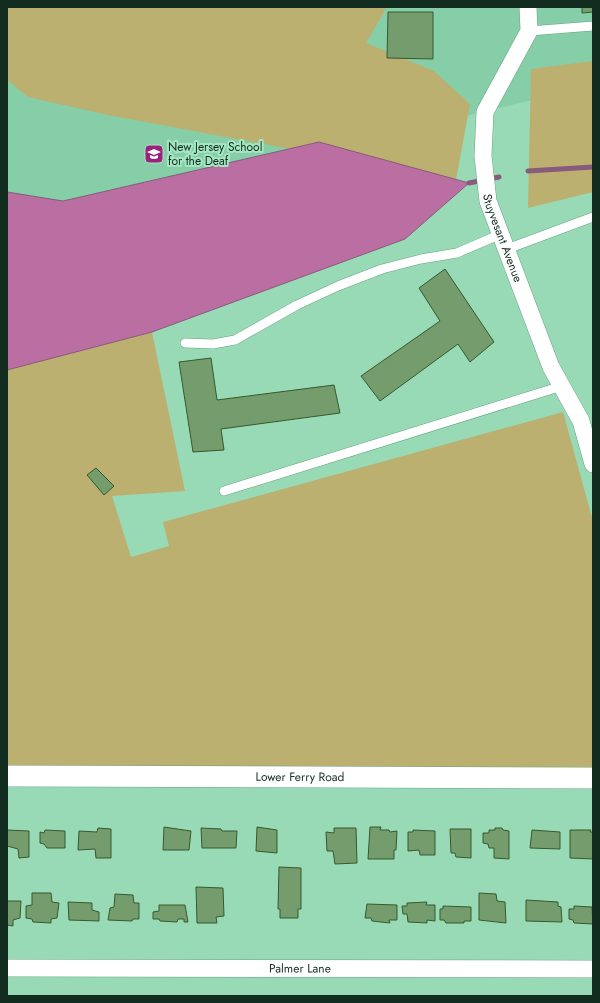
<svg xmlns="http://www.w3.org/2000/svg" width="600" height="1003" font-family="Jost,sans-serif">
	<rect width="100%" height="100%" fill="#99dab6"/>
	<!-- built -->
	<path fill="#86cea7" d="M7 7H593V86L7 223Z"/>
	<!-- green -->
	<path fill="#bbb070" d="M7 7H387L366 43 434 71 470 104 456 180 108 115 28 97 7 80Z
		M593 61V192L528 208 531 69Z
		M152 332 185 491 112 496 131 557 169 546 163 522 563 412 593 521V776L7 767V370Z"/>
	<!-- water -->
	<path fill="#bb6ea2" stroke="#885a7b" d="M319 142 469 183 405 239 152 332 7 370V192L63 201Z"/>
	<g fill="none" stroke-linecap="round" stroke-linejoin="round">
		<!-- stream -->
		<path stroke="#885a7b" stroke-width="5" d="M528 171 593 167
			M469 183 499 177"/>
	</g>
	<!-- building -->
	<path fill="#749c6c" stroke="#355a2d" d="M582 7H593V12L582 13Z
		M388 12H433V59L387 58Z
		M445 269 494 342 470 362 458 344 380 401 361 376 440 321 419 288Z
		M211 358 217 400 334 385 340 413 221 429 224 450 193 452 179 362Z
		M96 468 114 486 104 495 87 475Z
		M164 827 191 831 189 850H163Z
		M257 827 277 830V853L256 851Z
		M370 827H381L380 830H389L390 832 397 831 396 850H394V859H368Z
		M98 828 111 829V858H96L95 849 78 850 79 831 97 832Z
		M201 828 221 829 222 831H237L236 848H202Z
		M334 828H356L357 863 335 864 333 851H327L326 832 334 833Z
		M495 828H502L503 830 509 831V859L494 858V848H489L488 844 483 843V833H489V830H495Z
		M450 829H471V858L456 857 455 853H451Z
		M7 830 29 831V857L19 858 18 849 7 846Z
		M45 830 65 831V848H47L44 844 40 843V832L44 833Z
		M413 830 435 831V855H420L419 850 408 851V832H413Z
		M532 830 560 832V849L530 848Z
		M570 830H591L590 832H593V859L570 858Z
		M279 867 301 868V909H298V918H280V909H278Z
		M196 887 223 888 224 916 216 917 217 923H197Z
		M32 893H51L52 902 59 903 57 918 51 919V923L33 922 32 919 26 918V906L32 905Z
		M479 893 496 894 497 901 505 902 506 923 479 920Z
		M115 894 133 895 134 903H139V919H133L132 921 108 920 110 908 114 907Z
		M526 900 558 902V906L561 907 562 922 526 921Z
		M7 901H21L20 918 13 920V926L7 925Z
		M68 902 92 903V910L99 912V921L69 920Z
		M427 902 426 905H435V921L427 920V923L408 922 407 914H403L402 906H407V903Z
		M367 904 397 905V920H389L390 923 372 921 371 918H365Z
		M159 905H185L188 922H184V919H178L177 922 160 921 159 919H153V912L159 911Z
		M443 906 471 907V921H464V923H446L444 920H440V909H443Z
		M574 906 592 907 593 924 574 923 573 920 569 919V909H574Z"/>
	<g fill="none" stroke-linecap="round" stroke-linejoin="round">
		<defs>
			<path id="service" d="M529 31 593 26
				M507 249 593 217
				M185 343 213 344 235 340 297 305 338 286 382 269 421 259 457 253 501 234
				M224 491 562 386"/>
			<g id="minor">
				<path id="s1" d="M528 7 529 31 485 112 483 156 488 201 551 367 581 421 593 464"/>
				<path id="s2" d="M7 968 593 969"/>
			</g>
			<g id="tertiary">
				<path id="s3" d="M7 776 593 778"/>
			</g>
		</defs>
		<!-- service casing -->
		<use href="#service" stroke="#65a382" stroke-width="10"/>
		<!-- minor casing -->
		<use href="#minor" stroke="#65a382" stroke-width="18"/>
		<!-- tertiary casing -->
		<use href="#tertiary" stroke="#65a382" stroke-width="22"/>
		<!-- service -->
		<use href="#service" stroke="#fff" stroke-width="9"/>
		<!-- minor -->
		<use href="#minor" stroke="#fff" stroke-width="17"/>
		<!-- tertiary -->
		<use href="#tertiary" stroke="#fff" stroke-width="21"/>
	</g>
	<!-- icons -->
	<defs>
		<symbol id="school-square" viewBox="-11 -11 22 22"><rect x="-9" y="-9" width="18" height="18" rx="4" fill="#99227c" stroke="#a6e7c3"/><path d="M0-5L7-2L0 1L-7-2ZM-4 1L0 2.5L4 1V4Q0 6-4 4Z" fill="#fff"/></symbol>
	</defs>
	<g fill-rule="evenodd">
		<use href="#school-square" x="143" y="143" width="22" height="22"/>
	</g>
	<g text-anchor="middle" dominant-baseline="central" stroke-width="4" stroke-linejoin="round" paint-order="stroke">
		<!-- poi labels -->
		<g font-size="12" fill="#122c1f" stroke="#a6e7c3" text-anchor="start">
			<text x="168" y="147">New Jersey School<tspan x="168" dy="14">for the Deaf</tspan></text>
		</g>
		<!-- street labels -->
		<g font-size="12" fill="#122c1f" stroke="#a6e7c3">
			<text stroke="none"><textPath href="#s1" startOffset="245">Stuyvesant Avenue</textPath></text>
			<text stroke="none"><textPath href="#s3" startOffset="293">Lower Ferry Road</textPath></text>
			<text stroke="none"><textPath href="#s2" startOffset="293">Palmer Lane</textPath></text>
		</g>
	</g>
	<!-- border -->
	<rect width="600" height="1003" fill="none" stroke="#122c1f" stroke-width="16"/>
</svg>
